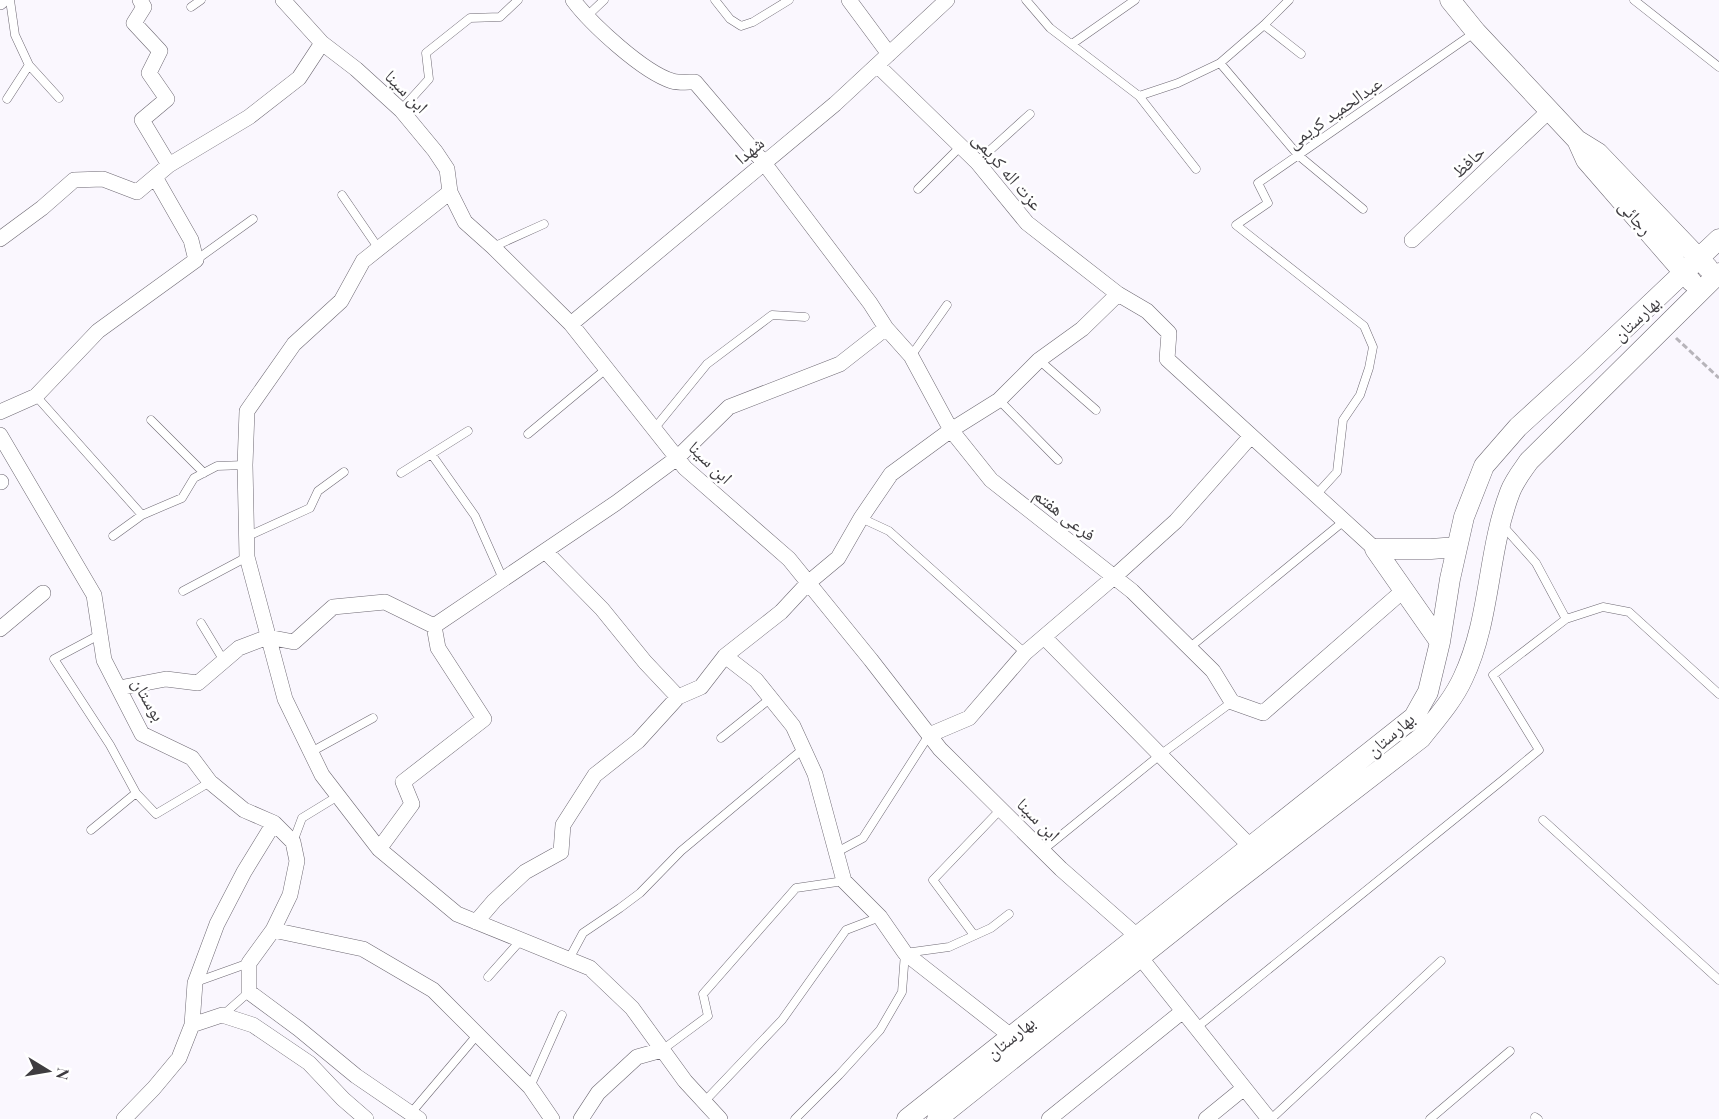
<svg xmlns="http://www.w3.org/2000/svg" width="1719" height="1119" font-family="'Playfair Display','Noto Naskh Arabic',serif">
	<rect width="100%" height="100%" fill="#faf7fe"/>
	<g fill="none" stroke-linecap="round" stroke-linejoin="round">
		<defs>
			<path id="service" d="M10 0 15 35 29 65 59 98
				M715 0 730 19 741 26 753 22 789 0
				M1026 0 1050 28 1139 96 1196 169
				M1634 0 1719 67
				M191 7 201 0
				M586 17 604 0
				M1264 25 1301 54
				M1072 44 1135 0
				M1220 63 1298 155 1363 209
				M1139 96 1178 83 1220 63 1264 25 1289 0
				M7 99 29 65
				M401 110 429 79 426 53 470 18 500 17 518 0
				M977 162 1030 114
				M918 189 961 146
				M342 195 379 249
				M493 247 544 224
				M196 260 253 219
				M911 356 947 305
				M1039 360 1096 410
				M36 396 142 515
				M999 400 1058 460
				M151 420 204 473
				M654 429 707 364 772 315 805 317
				M528 434 606 369
				M432 455 475 516 503 579
				M401 473 468 431
				M1316 495 1337 472 1343 420 1360 395 1369 368 1373 347 1364 326 1236 225 1268 203 1258 183 1474 33
				M861 518 889 531 1025 653
				M113 536 142 515 182 498 194 478 217 466 245 465
				M246 537 310 508 318 491 344 472
				M183 591 247 557
				M1566 619 1603 607 1629 612 1719 694
				M201 623 224 661
				M101 634 54 659 110 745 136 793
				M1189 648 1344 521
				M721 738 771 698
				M311 752 373 718
				M1543 820 1719 980
				M91 830 136 793 156 814 210 782
				M293 842 302 818 338 796
				M1043 850 1160 755 1232 702
				M837 852 863 838 929 735
				M974 935 933 880 1001 809
				M569 959 583 933 620 908 640 893 681 851 803 749
				M488 977 521 940
				M196 982 249 963
				M223 1015 249 992
				M1196 1028 1504 779 1539 750 1493 675 1566 619 1536 563 1503 526
				M662 1050 708 1016 703 994 796 888 844 881
				M530 1087 562 1015
				M704 1102 782 1020 846 930 880 917
				M411 1113 478 1034
				M1535 1117 1538 1119
				M795 1119 839 1075 880 1030 902 992 905 953 949 947 991 928 1009 914
				M1271 1119 1441 961
				M1430 1119 1510 1051"/>
			<path id="minor" d="M140 0 144 7 134 23 160 51 149 73 167 99 142 120 169 165
				M283 0 322 43 356 69 401 110 435 151 447 169 450 192 465 222 493 247 571 324 685 468 789 559 871 660 940 749 1061 869 1137 936
				M573 0C591 24 643 72 672 81 679 83 688 82 695 82L764 163 870 303 886 328 911 356 951 430 991 480 1132 591 1213 671 1232 702 1263 713 1404 590
				M849 0 889 54
				M0 2 2 0
				M877 65 977 162 1027 223 1118 294 1147 311 1169 333 1167 359 1375 549
				M450 192 363 261 341 301 294 344 247 411 245 465 247 557 285 699 322 775 379 849 457 914 590 968 632 1008 685 1081 720 1119
				M0 239 42 208 74 180 103 179 137 192 169 165 249 117 299 78 322 43
				M1412 240 1550 110
				M571 324 835 104 947 0
				M0 412 36 396 98 331 196 260 191 240 155 177
				M0 435 94 595 104 660 142 734 192 758 210 782 244 810 274 823 293 842 297 861 290 895 273 930 249 963V992L299 1029 356 1076 419 1119
				M0 482H1
				M545 551 602 609 645 662 678 697 701 687 725 656 781 612 808 583 838 558 861 518 891 474 951 430 999 400 1039 360 1082 329 1118 294
				M0 629 43 593
				M1044 637 1250 846
				M725 656 756 680 793 726 815 774 844 881 880 917 905 953 1011 1036
				M119 688 166 679 198 683 239 648 268 637 294 642 333 607 385 602 434 626 616 503 677 458 729 407 840 364 886 328
				M929 735 969 718 1025 653 1114 577 1176 521 1251 436
				M379 849 412 804 403 782 484 719 438 648 434 626
				M476 922 494 901 525 872 561 852 563 825 595 775 638 741 678 697
				M273 930 363 949 433 990 530 1087 552 1119
				M1140 957 1269 1119
				M192 1025 222 1015 253 1025 309 1063 343 1099 366 1119
				M124 1119 154 1088 179 1058 192 1025 195 983 217 924 244 872 274 823
				M581 1119 598 1093 637 1057 662 1050
				M1049 1119 1183 1011
				M1206 1119 1244 1088"/>
			<path id="tertiary" d="M1450 0 1476 32 1577 140 1598 153 1708 268
				M1577 140 1586 160 1692 282
				M1440 642 1375 549H1431L1457 547
				M907 1119 1414 717 1428 692 1440 642 1450 579 1464 517 1484 466 1518 427 1585 366 1719 239
				M937 1119 1223 891 1421 738C1436 719 1453 700 1463 678 1491 619 1487 552 1510 492 1514 481 1522 471 1529 461L1719 273"/>
		</defs>
		<!-- service casing -->
		<use href="#service" stroke="#6e6973" stroke-width="9"/>
		<!-- minor casing -->
		<use href="#minor" stroke="#6e6973" stroke-width="16"/>
		<!-- tertiary casing -->
		<use href="#tertiary" stroke="#6e6973" stroke-width="21"/>
		<!-- path -->
		<path stroke="#b7b4ba" stroke-width="3" stroke-dasharray="6 3" stroke-linecap="butt" d="M1676 338 1719 378"/>
		<!-- service -->
		<use href="#service" stroke="#fff" stroke-width="8"/>
		<!-- minor -->
		<use href="#minor" stroke="#fff" stroke-width="15"/>
		<!-- tertiary -->
		<use href="#tertiary" stroke="#fff" stroke-width="20"/>
	</g>
	<g text-anchor="middle" dominant-baseline="central" stroke-width="5" stroke-linejoin="round" paint-order="stroke">
		<!-- street labels -->
		<g font-size="18" fill="#3e3c40" stroke="#fff">
			<text transform="translate(407 91) rotate(45)">ابن سینا</text>
			<text transform="translate(1334 112) rotate(-35)">عبدالحمید کریمی</text>
			<text transform="translate(749 150) rotate(-40)">شهدا</text>
			<text transform="translate(1468 161) rotate(-43)">حافظ</text>
			<text transform="translate(1008 171) rotate(49)">عزت اله کریمی</text>
			<text transform="translate(1636 217) rotate(49)">رجائی</text>
			<text transform="translate(1636 318) rotate(-43)">بهارستان</text>
			<text transform="translate(711 462) rotate(44)">ابن سینا</text>
			<text transform="translate(1065 514) rotate(38)">فرعی هفتم</text>
			<text transform="translate(149 699) rotate(60)">بوستان</text>
			<text transform="translate(1390 734) rotate(-41)">بهارستان</text>
			<text transform="translate(1039 819) rotate(45)">ابن سینا</text>
			<text transform="translate(1010 1037) rotate(-39)">بهارستان</text>
		</g>
	</g>
	<!-- north arrow -->
	<g transform="translate(48 1071) rotate(101)" stroke="#ffffff" stroke-width="4.5" paint-order="stroke">
	<path d="M0-4.5L10 22L0 15L-10 22Z" fill="#3e3c40"/>
	<text y="-9" font-size="16" font-weight="bold" text-anchor="middle" fill="#3e3c40">N</text>
	</g>
</svg>
